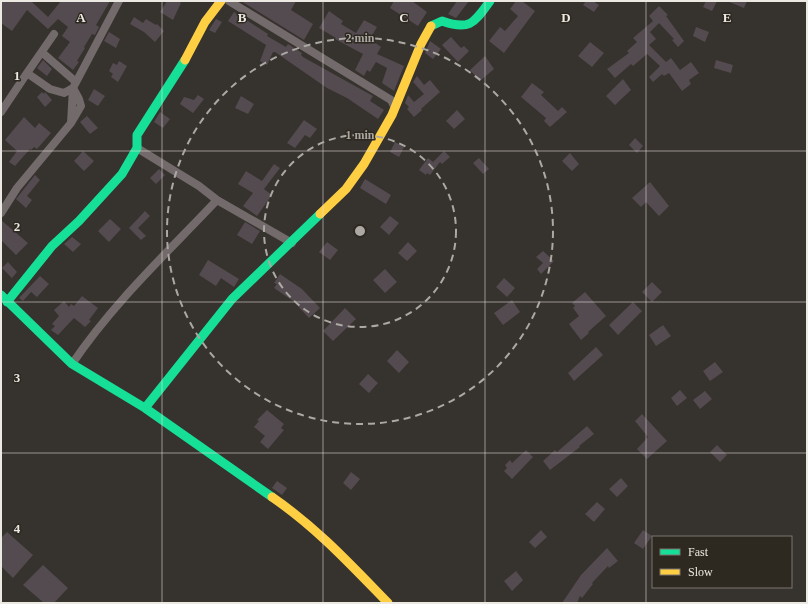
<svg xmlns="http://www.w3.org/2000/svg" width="808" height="604" font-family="'Times New Roman',serif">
	<rect width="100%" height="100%" fill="#36322e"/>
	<!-- building -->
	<path fill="#544b50" d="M1 1H31L48 17 61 1H110L96 25 99 27 95 35 92 34 84 47 85 48 77 61 79 62 73 70 58 58 70 42 62 36 68 27 58 19 48 29 27 10 12 31 1 23Z
		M167 1H178L181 3 173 20 160 12Z
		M241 1H296L291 10 313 24 304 40Z
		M394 1H412L427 12 418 26 390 8Z
		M457 1H469L456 18 448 14Z
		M516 1H522L535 11 504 53 489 41 500 27 505 31 518 16 510 9Z
		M586 1H593L599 5 594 12 583 5Z
		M706 1H717L712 11 703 7Z
		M727 1H747L744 8Z
		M659 6 668 15 666 16 684 41 678 47 672 40 674 39 659 23 650 32 656 39 649 45 666 62 671 58 680 70 691 62 699 73 689 80 691 84 682 91 669 73 664 76 662 74 653 82 649 77 660 66 647 54 633 66 631 64 615 78 607 69 629 53 627 51 637 42 633 38 653 21 649 16Z
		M329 11 343 21 341 24 356 33 364 20 377 27 370 39 381 47 377 54 404 66 394 91 382 83 387 68 376 62 370 72 367 70 364 76 355 70 363 54 335 39 336 38 319 28Z
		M234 12 268 34 267 36 286 47 288 44 302 53 301 55 303 57 373 96 370 101 384 110 378 119 347 98 327 88 275 52H273L267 65 260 61 266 45 228 21Z
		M134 17 143 23 146 19 156 25 157 24 164 31 155 42 144 32 130 24Z
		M216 19 222 22 215 33 209 30Z
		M696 27 709 32 705 42 693 36Z
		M109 32 120 39 116 48 104 41Z
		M451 37 461 48 464 46 469 51 458 62 442 45Z
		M430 41 441 49 433 59 425 53Z
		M590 42 604 53 592 67 578 56Z
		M485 56 494 69 480 81 470 70Z
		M43 60 52 69 47 76 37 68Z
		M716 60 733 65 731 73 714 68Z
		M119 61 127 66 118 82 111 77 113 74 109 71 113 63 117 65Z
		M417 76 424 85 430 80 440 92 421 109 422 110 414 117 407 109 409 107 405 103 408 95 414 102 424 94 413 82Z
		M623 79 631 90 615 105 606 96Z
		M532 83 544 92 541 95 558 111 562 107 567 112 550 127 544 121 546 118 521 97Z
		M94 89 105 96 98 106 88 100Z
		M42 92 44 94 45 92 52 100 45 107 37 97Z
		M198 95 204 99 193 113 180 104 184 97 194 100Z
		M241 96 254 104 248 114 235 108Z
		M457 110 465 119 454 129 446 121Z
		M160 112 170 119 163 128 154 122Z
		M87 116 98 128 90 134 80 122Z
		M24 117 35 128 39 123 51 133 37 149 34 147 31 150 30 149 15 166 9 162 17 151 5 140Z
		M304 120 317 129 310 138 305 135 295 148 287 143Z
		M635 138 643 146 637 153 629 145Z
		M395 142 404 147 399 157 390 152Z
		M83 151 94 161 84 171 74 161Z
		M444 151 450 157 442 164 440 162 430 175 427 173 426 175 419 170 428 158 433 162Z
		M570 153 579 164 572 171 562 161Z
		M479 158 489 169 483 174 473 163Z
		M274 164 280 168 264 189 272 195 257 216 243 206 253 193 238 184 246 171 262 181Z
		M159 169 165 175 156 184 150 178Z
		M35 175 40 180 27 196 32 200 26 208 16 199Z
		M365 179 391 195 386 204 360 188Z
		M650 182 669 206 659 216 646 202 641 207 632 198Z
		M145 211 150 216 138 228 146 236 141 240 129 228Z
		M390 216 399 223 389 235 380 227Z
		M110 219 121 229 109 242 98 231Z
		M1 220 28 243 16 255 1 240Z
		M245 222 260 231 252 244 237 235Z
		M72 237 81 244 73 252 64 244Z
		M327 242 338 250 330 260 319 252Z
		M408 242 417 251 407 261 398 253Z
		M543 251 554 261 541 274 537 269 543 263 536 257Z
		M208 260 239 279 234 287 221 278 216 286 199 275Z
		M8 262 17 272 12 278 2 268Z
		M385 269 397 282 385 293 373 280Z
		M280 274 302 289 320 308 309 318 293 301 274 288 277 284 274 283Z
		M40 276 49 284 37 297 31 292 23 301 19 298Z
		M504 278 515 288 507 297 496 287Z
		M652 282 662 292 652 302 642 292Z
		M585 292 606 316 588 332 589 333 581 340 569 324 579 316 573 308 575 306 572 303Z
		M82 296 98 308 89 320 91 321 85 327 74 318 58 335 51 330 55 326 52 324 59 316 54 310 64 301 69 307 71 304 74 306Z
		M512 300 520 312 503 325 494 313Z
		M633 302 642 311 618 335 609 325Z
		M345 308 356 319 333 341 323 331Z
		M663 325 671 336 656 346 649 335Z
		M596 347 603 355 574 381 568 373Z
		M397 350 409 362 399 373 387 361Z
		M715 362 723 372 710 381 703 371Z
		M368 374 378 383 369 393 359 384Z
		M680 390 687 398 677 406 671 398Z
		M705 391 712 399 700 409 693 400Z
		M267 410 284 424 281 428 284 430 268 449 260 442 265 436 254 427 259 421 257 420Z
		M642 414 667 441 647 459 637 449 648 437 635 421Z
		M587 426 594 434 579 446 580 447 550 470 543 461 555 450 557 452Z
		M717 445 727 455 720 462 710 452Z
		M526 450 533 457 512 479 504 471 507 468 505 465 510 460 512 463Z
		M351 472 360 479 351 490 343 483Z
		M621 478 628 486 617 497 609 489Z
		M277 481 287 488 282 495 272 488Z
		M597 502 605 509 594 522 585 514Z
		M541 530 547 537 535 548 529 542Z
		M643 530 652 536 643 549 634 543Z
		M7 532 33 555 13 578 1 566V538Z
		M607 548 618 561 609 568 608 566 592 583 593 584 582 598 580 596 577 603H562L581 575Z
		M43 565 68 588 54 603H44L23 585Z
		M516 571 523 580 512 591 504 581Z"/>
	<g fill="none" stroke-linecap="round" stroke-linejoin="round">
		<!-- street -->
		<path stroke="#726a6b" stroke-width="8" d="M229 1 391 100 394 106
			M45 55 76 82
			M27 73 54 34
			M1 112 27 73 50 89 64 93 73 88 79 99 81 106 71 123
			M137 148 199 186 217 200 292 243
			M1 213 17 188 71 123 73 88 119 1
			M72 364C113 303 167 253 217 200"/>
		<!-- fast -->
		<path stroke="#16e098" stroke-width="9" d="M431 26 442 21C470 31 474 23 490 1
			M1 295 72 364 145 408 272 497
			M7 302 52 246 79 221 122 174 137 148V135L185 60
			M145 408 232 299 320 214"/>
		<!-- slow -->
		<path stroke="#ffcf43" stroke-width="9" d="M185 60 205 22 221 1
			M320 214 346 189 364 164 392 115 421 44 431 26
			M272 497C317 528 350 564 388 603"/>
	</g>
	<!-- grid -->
	<path fill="none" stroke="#ece8e2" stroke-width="1" stroke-opacity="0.55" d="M162 1V603M323 1V603M485 1V603M646 1V603M1 151H807M1 302H807M1 453H807"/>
	<!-- distance rings -->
	<g fill="none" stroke="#aca8a3" stroke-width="2" stroke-dasharray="7 5">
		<circle cx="360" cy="231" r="96"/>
		<circle cx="360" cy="231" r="193"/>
	</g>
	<g font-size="13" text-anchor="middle" font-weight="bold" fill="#ece8e2" stroke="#2e2920" stroke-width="3" stroke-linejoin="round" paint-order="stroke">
		<text x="81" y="22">A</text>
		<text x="242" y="22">B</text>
		<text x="404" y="22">C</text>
		<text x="566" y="22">D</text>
		<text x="727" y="22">E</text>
		<text x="17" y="80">1</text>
		<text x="17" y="231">2</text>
		<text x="17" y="382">3</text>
		<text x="17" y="533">4</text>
	</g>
	<circle cx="360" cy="231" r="6" fill="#aca8a3" stroke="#2e2920" stroke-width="2"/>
	<g font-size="12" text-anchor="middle" font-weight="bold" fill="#aca8a3" stroke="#2e2920" stroke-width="3" stroke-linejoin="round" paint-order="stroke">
		<text x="360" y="42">2 min</text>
		<text x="360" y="139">1 min</text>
	</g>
	<!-- border -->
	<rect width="808" height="604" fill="none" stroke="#ece8e2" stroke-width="4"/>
	<!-- legend -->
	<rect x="652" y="536" width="140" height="52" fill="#2e2920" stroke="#7a756e"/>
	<rect x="660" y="549" width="20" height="6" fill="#16e098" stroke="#7a756e"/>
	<text x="688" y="556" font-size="12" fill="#ece8e2">Fast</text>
	<rect x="660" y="569" width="20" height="6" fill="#ffcf43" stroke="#7a756e"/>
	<text x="688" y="576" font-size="12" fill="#ece8e2">Slow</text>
</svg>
